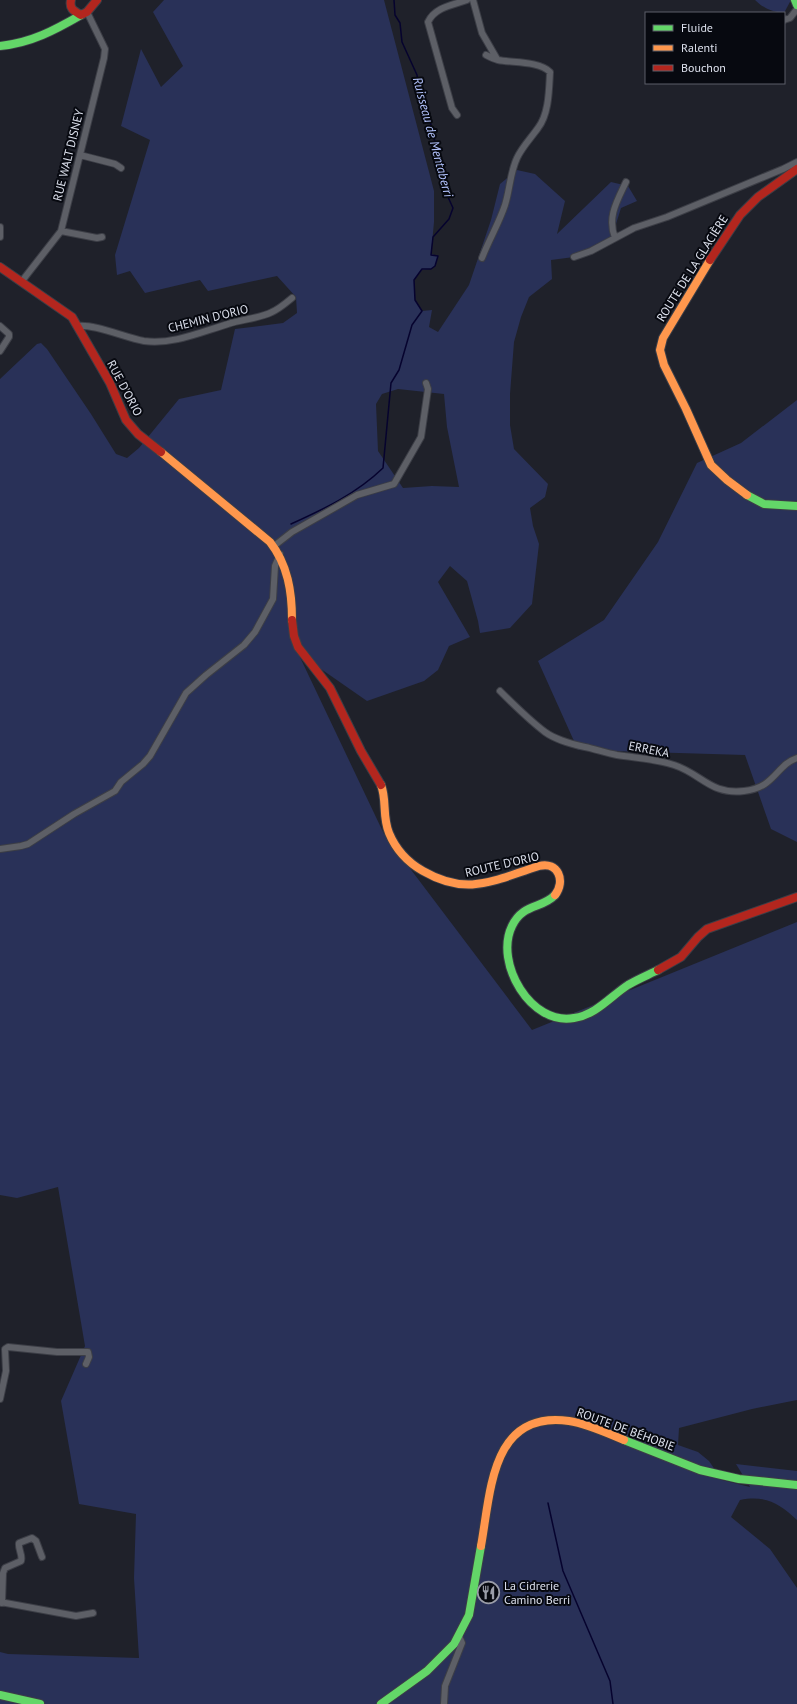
<svg xmlns="http://www.w3.org/2000/svg" width="797" height="1704" font-family="'PT Sans',sans-serif">
	<rect width="100%" height="100%" fill="#1f212a"/>
	<!-- green -->
	<path fill="#293158" fill-rule="evenodd" d="M164 0H384L434 191V222L431 254 438 256 435 266 431 269 422 270 414 280 415 300 422 311 432 310 429 327 438 332 469 285 491 220 500 184 517 170 535 174 565 201 557 234 611 182 628 186 637 201 621 208 611 240 574 257 551 260 552 279 529 297 521 317 514 342 510 394V425L514 449 548 484 545 497 530 508 533 526 539 544 532 604 510 628 480 633 478 621 467 581 450 566 438 582 470 637 449 646 438 670 424 681 367 701 298 653 384 834 532 1030 797 922V1400L752 1409 679 1428 678 1445 698 1452 709 1461 722 1480 750 1487 736 1464 797 1471V1520C779 1503 765 1495 740 1500L731 1517 770 1549 797 1588V1704H0V1652L8 1654 139 1658 134 1578 136 1514 79 1504 61 1401 85 1346 58 1187 17 1198 0 1195V379L37 344 41 343 47 349 91 414 116 454 127 458 139 448 179 399 221 390 235 329 283 323 297 313 296 297 277 276 208 291 200 280 145 293 130 271 117 275 115 255 150 140 121 126 141 49 161 87 183 66 153 12ZM398 389 444 394 447 427 459 487 432 486 403 488 378 451 376 404 382 394Z
		M755 0H791L784 13C773 12 764 9 755 0Z
		M797 400V842L771 829 745 755 578 750 538 661 604 620 658 542 697 463 741 443Z"/>
	<g fill="none" stroke-linecap="round" stroke-linejoin="round">
		<!-- stream -->
		<path stroke="#06032e" stroke-width="1.5" d="M291 524C324 509 356 494 383 468L391 383 399 370 412 325 422 311 415 300 414 280 422 269H431L435 266 438 256 431 255 433 237 449 219 453 208 448 197 430 121 419 92 417 75 402 42 400 23 395 15 394 0
			M548 1503 563 1571 610 1681 613 1704"/>
		<defs>
			<path id="street" d="M473 0 482 33 497 59
				M784 20 790 18 797 9
				M457 115 452 108 428 22C435 7 453 5 467 0
				M80 155 115 164 121 168
				M0 227V237
				M61 231 97 238 102 237
				M615 238C607 217 617 201 626 182
				M574 257 591 251 634 228 667 217 783 169 797 162
				M482 258C489 240 499 223 505 205 510 189 510 173 517 158 522 147 531 138 538 128 549 114 549 90 550 72 539 61 512 63 498 60 494 59 490 57 486 55
				M22 281 61 231 104 58 105 49 87 12
				M0 326 9 334V337L0 351
				M78 326C95 324 126 338 144 341 172 345 201 332 228 324 242 319 258 319 272 312 279 309 286 303 292 298
				M274 546 292 532 357 495 394 484 421 437 428 389 426 383
				M500 691C514 705 529 720 545 732 556 740 571 744 585 747 595 749 606 753 617 755 636 758 656 759 674 765 702 774 710 795 744 791 775 788 776 765 797 758
				M0 849 21 846 28 844 74 814 115 791 121 782 143 764 150 756 186 693 206 675 244 645 255 632 273 599 275 566 280 554
				M0 1399 6 1371 5 1349 8 1347 57 1352H88L89 1357 86 1364
				M0 1602 76 1616 93 1613
				M2 1603 3 1573 5 1568 21 1561C23 1555 18 1550 19 1543L32 1538 36 1541 42 1557
				M444 1704 445 1686 462 1643 459 1636"/>
			<path id="fast" d="M795 0 797 5
				M0 46C31 43 55 30 81 15
				M747 495 764 504 797 506
				M555 895C542 909 523 903 512 926 494 963 531 1026 574 1018 596 1015 611 996 628 985 638 979 648 975 658 970
				M624 1440 700 1470 739 1479 797 1485
				M0 1695 40 1704
				M381 1704 427 1671 454 1644 469 1615 481 1546"/>
			<path id="slow" d="M710 260 663 338 660 350 664 365 686 409 711 465 727 480 747 495
				M161 452 270 542C288 565 292 592 292 620
				M381 785C387 800 382 816 389 833 396 850 407 862 423 871 468 897 494 880 539 866 558 861 566 881 555 895
				M481 1546C491 1491 491 1410 569 1421 588 1424 607 1433 624 1440"/>
			<path id="jam" d="M71 0C69 9 74 11 81 15L87 12 97 0
				M710 260 740 215 758 197 797 169
				M0 267 72 317 110 383 126 420 138 434 161 452
				M292 620 294 636 298 647 330 688 361 751 381 785
				M658 970 681 957 698 937 707 929 797 897"/>
		</defs>
		<!-- street casing -->
		<use href="#street" stroke="#3c3e46" stroke-width="8"/>
		<!-- fast casing -->
		<use href="#fast" stroke="#3c3e46" stroke-width="10"/>
		<!-- slow casing -->
		<use href="#slow" stroke="#3c3e46" stroke-width="10"/>
		<!-- jam casing -->
		<use href="#jam" stroke="#3c3e46" stroke-width="10"/>
		<!-- street -->
		<use href="#street" stroke="#5d5f66" stroke-width="6"/>
		<!-- fast -->
		<use href="#fast" stroke="#63d668" stroke-width="8"/>
		<!-- slow -->
		<use href="#slow" stroke="#ff974d" stroke-width="8"/>
		<!-- jam -->
		<use href="#jam" stroke="#b3261e" stroke-width="8"/>
	</g>
	<!-- icons -->
	<defs>
		<symbol id="restaurant-ring" viewBox="-11 -11 22 22"><circle r="9.5" fill="#070910" stroke="#9a9da8" stroke-width="1.5"/><path d="M-5-6h1v4h1v-4h1v4h1v-4h1v5L-1.5 .5V6h-2V.5L-5-1ZM5-6V6H3V1.5H1.5Q1.5-4 5-6Z" fill="#9a9da8"/></symbol>
	</defs>
	<g fill-rule="evenodd">
		<use href="#restaurant-ring" x="476" y="1580" width="25" height="25"/>
	</g>
	<g text-anchor="middle" dominant-baseline="central" stroke-width="4" stroke-linejoin="round" paint-order="stroke">
		<!-- street labels -->
		<g font-size="12" fill="#dce0ec" stroke="#070910">
			<text transform="translate(68 155) rotate(-76)">RUE WALT DISNEY</text>
			<text transform="translate(692 268) rotate(-58)">ROUTE DE LA GLACIÈRE</text>
			<text transform="translate(208 318) rotate(-14)">CHEMIN D'ORIO</text>
			<text transform="translate(125 388) rotate(62)">RUE D'ORIO</text>
			<text transform="translate(649 749) rotate(11)">ERREKA</text>
			<text transform="translate(502 864) rotate(-13)">ROUTE D'ORIO</text>
			<text transform="translate(626 1429) rotate(20)">ROUTE DE BÉHOBIE</text>
		</g>
		<!-- poi labels -->
		<g font-size="12" fill="#dce0ec" stroke="#070910" text-anchor="start">
			<text x="504" y="1585">La Cidrerie<tspan x="504" dy="14">Camino Berri</tspan></text>
		</g>
		<!-- water labels -->
		<g font-size="13" font-style="italic" fill="#b3c3fe" stroke="#070910">
			<text transform="translate(433 137) rotate(75)">Ruisseau de Mentaberri</text>
		</g>
	</g>
	<!-- legend -->
	<rect x="645" y="12" width="140" height="72" fill="#070910" stroke="#5c5f68"/>
	<rect x="653" y="25" width="20" height="6" fill="#63d668" stroke="#5c5f68"/>
	<text x="681" y="32" font-size="12" fill="#dce0ec">Fluide</text>
	<rect x="653" y="45" width="20" height="6" fill="#ff974d" stroke="#5c5f68"/>
	<text x="681" y="52" font-size="12" fill="#dce0ec">Ralenti</text>
	<rect x="653" y="65" width="20" height="6" fill="#b3261e" stroke="#5c5f68"/>
	<text x="681" y="72" font-size="12" fill="#dce0ec">Bouchon</text>
</svg>
